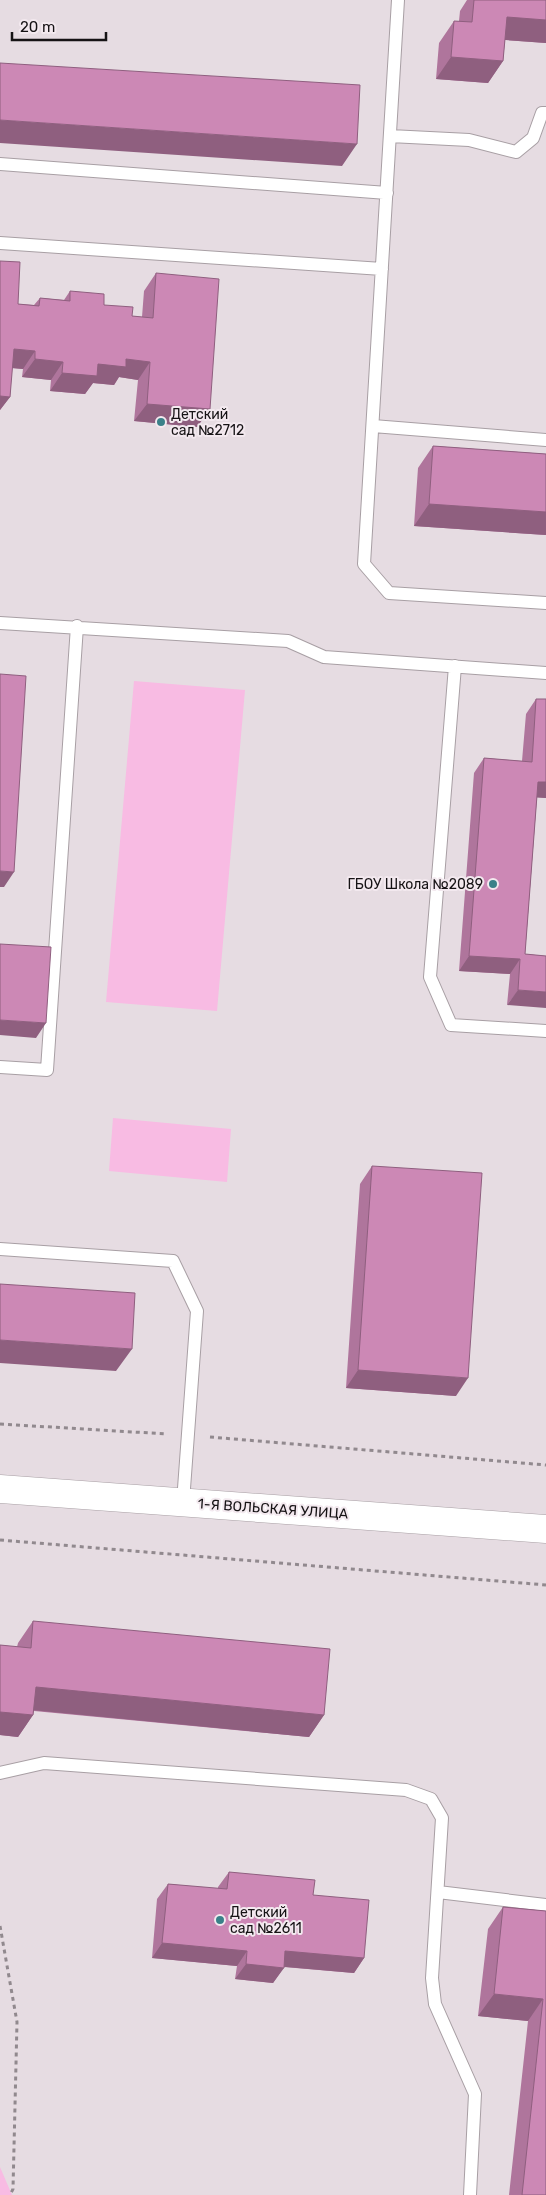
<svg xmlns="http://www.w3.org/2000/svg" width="546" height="2195" font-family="Rubik,sans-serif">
	<rect width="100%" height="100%" fill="#e6dce2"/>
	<!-- green -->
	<path fill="#f8bbe3" d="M134 681 245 690 217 1011 106 1002Z
		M113 1118 231 1129 227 1182 109 1171Z
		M0 2167 12 2195H0Z"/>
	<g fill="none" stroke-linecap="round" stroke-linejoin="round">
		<defs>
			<path id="service" d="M398 0 364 564 389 593 546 603
				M390 136 469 140 516 152 533 138 542 113H546
				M0 164 387 193
				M0 243 382 269
				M373 426 546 440
				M0 623 288 641 324 657 546 673
				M455 666 430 977 451 1025 546 1031
				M0 1067 47 1070 77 626
				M0 1249 173 1261 197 1311 183 1502
				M0 1773 44 1763 406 1790 431 1799 442 1818 432 1978 435 2004 475 2094 470 2195
				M438 1892 546 1905"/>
			<path id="tertiary" d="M0 1489 546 1529"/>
		</defs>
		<!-- service casing -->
		<use href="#service" stroke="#a89fa4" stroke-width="14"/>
		<!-- tertiary casing -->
		<use href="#tertiary" stroke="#a89fa4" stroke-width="29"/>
		<!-- path -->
		<path stroke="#91898e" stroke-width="3" stroke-dasharray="4 4" stroke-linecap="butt" d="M0 1424 167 1434
			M210 1437 546 1465
			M0 1540 546 1585
			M0 1926 17 2022 13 2189 10 2195"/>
		<!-- service -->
		<use href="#service" stroke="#fff" stroke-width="12"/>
		<!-- tertiary -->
		<use href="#tertiary" stroke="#fff" stroke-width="28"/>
	</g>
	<!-- wall -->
	<path fill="#af759c" d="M467 0H546V43L505 40 503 61 488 83 436 79 439 43 454 21H459L460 11Z
		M0 261 18 304 34 305 40 298 64 300 70 291 104 305 132 316 142 317 144 291 156 273 210 409 197 427 134 421 138 380 119 377 114 385 93 383 85 394 50 391 51 380 22 377 23 369 12 368 10 397 0 410Z
		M433 446 546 454V535L414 526 418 468Z
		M536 699H546V798L537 797 525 954 546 956 507 1005 510 974 459 971 474 773 484 758 522 761 526 714Z
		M372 1166 456 1396 346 1388 360 1184Z
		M33 1621 324 1715 309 1737 34 1711 33 1715 18 1737 0 1735V1645L17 1647 18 1643Z
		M229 1872 313 1895 364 1958 354 1973 284 1967 273 1983 235 1979 237 1966 152 1958 157 1899 168 1884 218 1889V1887Z
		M503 1907 546 1911V2195H509L528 2021 478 2016 488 1929Z"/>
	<!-- shaded-wall -->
	<path fill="#8f5f7f" d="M507 17 546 20V43L492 39Z
		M451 57 503 61 488 83 436 79Z
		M0 120 357 144 342 166 0 143Z
		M14 349 35 351 23 369 1 367Z
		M35 359 63 362 51 380 22 377Z
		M126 359 150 362 138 380 119 377 114 385 93 383 85 394 50 391 62 373 98 364Z
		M0 396 10 397 0 410Z
		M147 404 210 409 197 427 134 421Z
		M429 504 546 512V535L414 526Z
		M538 782H546V798L527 797Z
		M0 871 14 872 4 887H0Z
		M469 956 520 959 510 974 459 971Z
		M518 990 546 992V1008L507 1005Z
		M0 1020 46 1023 36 1038 0 1035Z
		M0 1340 132 1349 116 1371 0 1363Z
		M358 1370 468 1378 456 1396 346 1388Z
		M36 1687 324 1715 309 1737 21 1709Z
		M0 1712 33 1715 18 1737 0 1735Z
		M162 1943 247 1951 237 1966 152 1958Z
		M285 1951 364 1958 354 1973 275 1966Z
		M246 1964 284 1968 273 1983 235 1979Z
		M494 1994 543 1999 528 2021 478 2016Z"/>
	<!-- building -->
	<path fill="#cc88b5" stroke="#8f5f7f" d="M474 0H546V20L507 17 503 61 451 57 454 21 472 22Z
		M0 63 360 85 357 144 0 120Z
		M0 261 20 262 18 304 39 306 40 298 70 301V291L104 294V305L133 307 132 316 153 318 156 273 219 279 210 409 147 404 150 362 126 359V367L98 364 97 376 62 373 63 362 35 359V351L14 349 10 397 0 396Z
		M433 446 546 454V512L429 504Z
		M0 674 26 676 14 872 0 871Z
		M536 699H546V782H538L525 954 546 956V992L518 990 520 959 469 956 484 758 532 762Z
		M0 944 51 947 46 1023 0 1020Z
		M372 1166 482 1173 468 1378 358 1370Z
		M0 1284 135 1293 132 1349 0 1340Z
		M33 1621 330 1649 324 1715 36 1687 33 1715 0 1712V1645L31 1648Z
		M229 1872 315 1880 313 1895 369 1900 364 1958 285 1951 284 1968 246 1964 247 1951 162 1943 168 1884 227 1889Z
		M503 1907 546 1911V2195H522L543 1999 494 1994Z"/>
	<!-- markers -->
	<g fill="#3a8189" stroke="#f3e9ef" stroke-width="2">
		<circle cx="161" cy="422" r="5"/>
		<circle cx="493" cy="884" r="5"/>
		<circle cx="220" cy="1920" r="5"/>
	</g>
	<g text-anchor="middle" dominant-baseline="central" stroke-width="4" stroke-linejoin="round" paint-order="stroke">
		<!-- poi labels -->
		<g font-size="14" fill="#161315" stroke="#f3e9ef" text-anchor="start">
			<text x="171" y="414">Детский<tspan x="171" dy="16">сад №2712</tspan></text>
			<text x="483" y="884" text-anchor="end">ГБОУ Школа №2089</text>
			<text x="230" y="1912">Детский<tspan x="230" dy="16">сад №2611</tspan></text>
		</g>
		<!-- street labels -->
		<g font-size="14" fill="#161315" stroke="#f3e9ef">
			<text transform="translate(273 1509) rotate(4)">1-Я ВОЛЬСКАЯ УЛИЦА</text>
		</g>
	</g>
	<!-- scale -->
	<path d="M12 32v8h94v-8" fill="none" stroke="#161315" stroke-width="2.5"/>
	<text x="20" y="32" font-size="15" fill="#161315" stroke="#f3e9ef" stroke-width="4" paint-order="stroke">20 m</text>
</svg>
